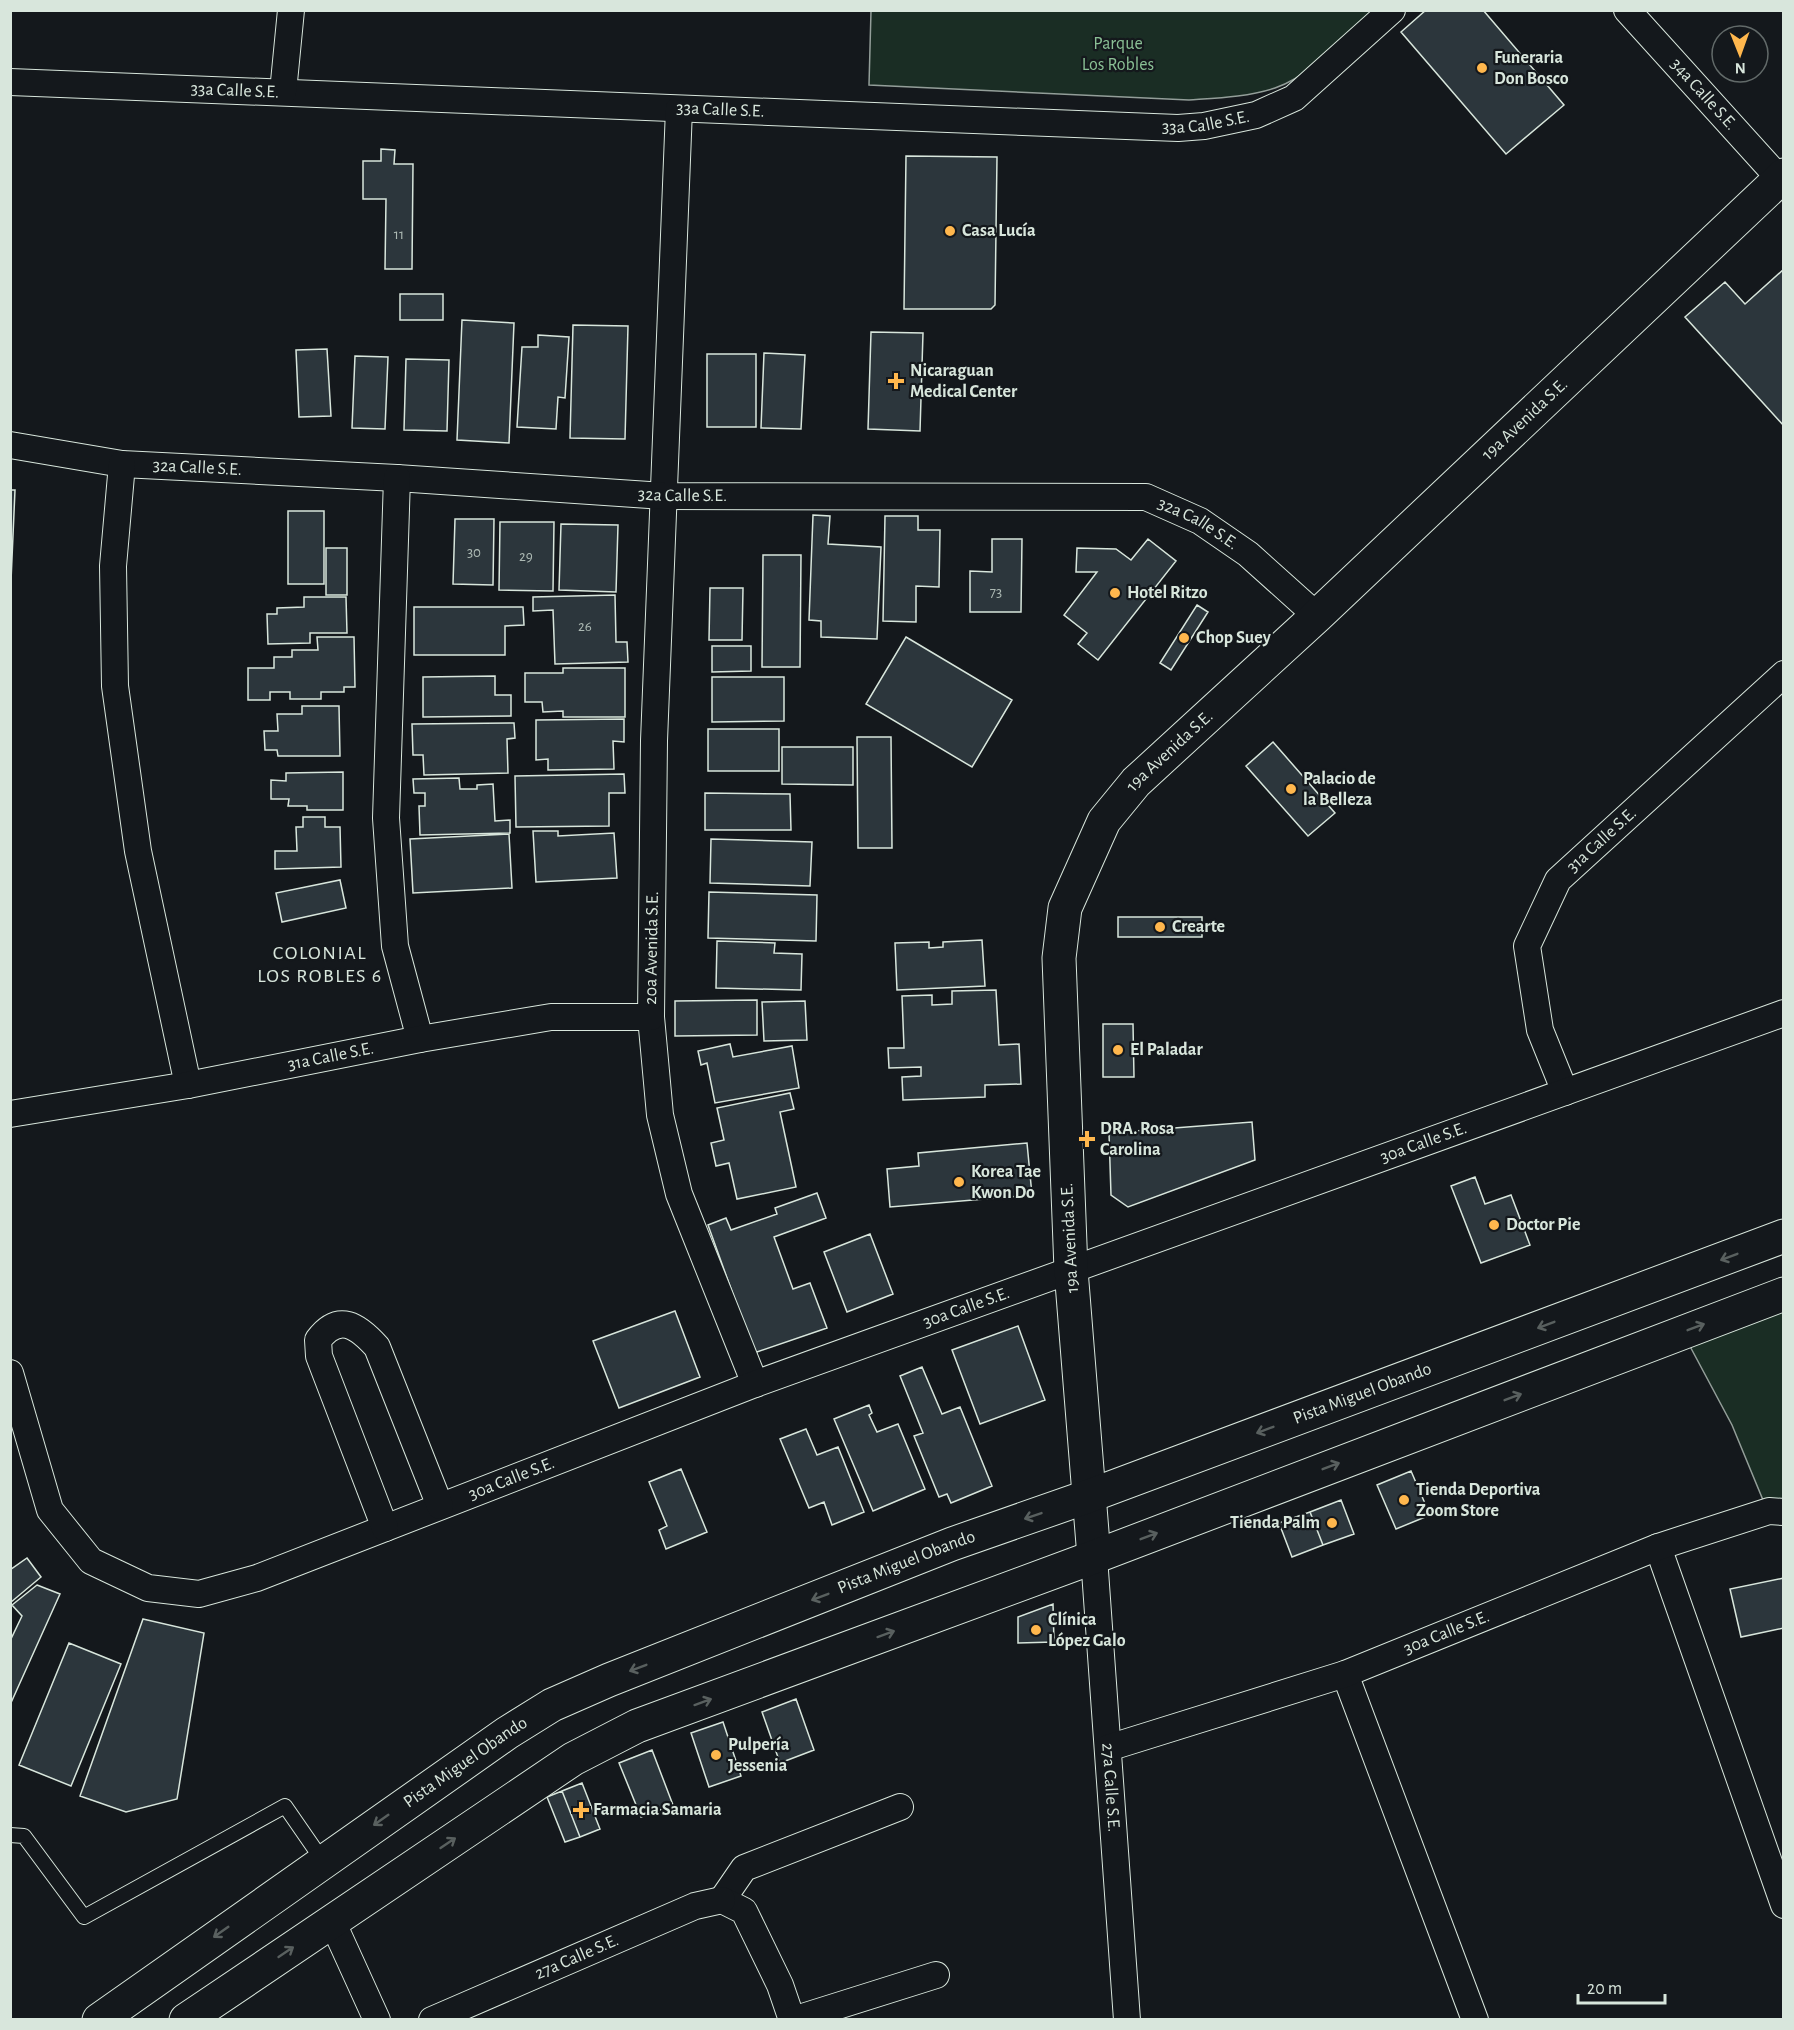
<svg xmlns="http://www.w3.org/2000/svg" width="1794" height="2030" font-family="'Alegreya Sans',sans-serif">
	<rect width="100%" height="100%" fill="#14181c"/>
	<!-- green -->
	<path fill="#1a2d24" stroke="#939e99" stroke-width="1.5" d="M871 11H1372C1344 36 1313 75 1275 88 1248 97 1218 98 1189 100L869 85Z
		M1783 1300V1501L1763 1500 1732 1425 1685 1337Z"/>
	<!-- building -->
	<path fill="#2c363c" stroke="#d8e6dc" stroke-width="1.5" d="M1426 10H1483L1564 105 1506 154 1401 32Z
		M381 149 395 150 394 164H413L412 269H385L386 199H363V161H381Z
		M906 156 997 157 995 305 991 309H904Z
		M1784 269V426L1685 317 1725 282 1745 304Z
		M400 294H443V320H400Z
		M462 320 514 323 509 443 457 440Z
		M573 325 628 326 625 439 570 438Z
		M871 332 923 333 920 431 868 429Z
		M538 335 569 337 565 398 558 397 556 429 517 427 522 347H538Z
		M327 349 331 416 299 417 296 350Z
		M764 353 805 355 801 429 761 428Z
		M707 354H756V427H707Z
		M355 356 388 357 385 429 352 428Z
		M406 359 449 360 447 431 404 430Z
		M10 490H15L11 581H10Z
		M288 511H324V584H288Z
		M813 515 830 516 828 544 881 547 877 639 821 637V621L809 620Z
		M885 516H918V530H940L939 587 916 586V622L883 621Z
		M455 519H494L493 585 453 584Z
		M500 522H554L553 591 499 590Z
		M561 524 618 525 616 592 559 590Z
		M992 539H1022L1021 612H970V571L992 572Z
		M1148 539 1176 561 1098 660 1078 644 1087 633 1064 615 1097 572H1076L1077 548 1116 549 1131 560Z
		M326 548H347V595H326Z
		M763 555H801L800 667H762Z
		M710 588H743L742 640H709Z
		M615 595 616 642H627L628 662 555 664 553 610 533 611V597Z
		M304 597H346L347 633H310V643L268 644 267 614H277V608L304 607Z
		M1197 605 1208 612 1171 670 1160 663Z
		M414 607H523L524 625 505 626V655H414Z
		M317 637H354L355 687H344V692H321V699H290V692H270V700H248V668H274V657H292V650H318Z
		M906 637 1012 700 972 767 866 704Z
		M712 646H751V671L712 672Z
		M563 668H625V717H563V711L543 712 542 702H525V673H563Z
		M495 676V695H511V716L423 717V677Z
		M712 677H784V721L712 722Z
		M302 706H339L340 756H278L277 750H265L264 731H278L277 714H302Z
		M624 719V742L613 741 614 769 548 770V759L536 760V720Z
		M514 723 515 738 507 739 508 773 424 775 423 755H413L412 724Z
		M708 729H779V771H708Z
		M857 737H891L892 848H858Z
		M1273 742 1335 813 1308 836 1246 766Z
		M782 747H853V785L782 784Z
		M343 772V810H307V806H288L289 799H271V780L286 781V773Z
		M624 774 625 793H609V826L516 827 515 776Z
		M459 778 460 789H477V785L493 784 495 821 510 820V833L420 835 419 806H425V793H414L413 779Z
		M705 793 790 794 791 830H705Z
		M303 817H325V827H340L341 867 275 869V851H297L296 827H303Z
		M533 831H558V836L614 833 617 878 536 882Z
		M509 834 512 888 413 893 410 839Z
		M711 839 812 842 810 886 710 883Z
		M340 880 346 908 282 922 276 893Z
		M709 892 817 895 816 941 708 938Z
		M1118 917H1202V937H1118Z
		M982 940 985 986 897 990 895 943 929 942V948L943 947V942Z
		M717 941 775 943 774 953 802 954 801 990 716 988Z
		M996 990 999 1045 1019 1044 1021 1084 985 1085V1097L903 1100 902 1077 921 1076V1067L889 1068 888 1048H904L902 996 932 995V1005L952 1004V991Z
		M757 1000V1035L675 1036V1001Z
		M805 1001 807 1040 764 1041 762 1002Z
		M1103 1024H1133L1134 1077H1103Z
		M730 1044 733 1057 792 1046 799 1088 715 1103 707 1063 701 1065 698 1051Z
		M790 1093 794 1109 780 1112 796 1187 737 1199 729 1163 716 1166 711 1143 724 1140 717 1108Z
		M1252 1122 1255 1160 1128 1207 1111 1195 1109 1133Z
		M1027 1143 1032 1195 890 1207 887 1169 919 1166 918 1153Z
		M1475 1177 1485 1204 1511 1195 1530 1245 1481 1263 1451 1186Z
		M817 1193 826 1218 774 1237 793 1289 810 1283 827 1328 754 1353 708 1225 726 1218 731 1230 777 1214 775 1208Z
		M870 1234 893 1294 847 1312 824 1252Z
		M675 1311 700 1377 619 1408 593 1341Z
		M1018 1326 1045 1400 980 1424 952 1350Z
		M922 1367 942 1414 960 1407 992 1486 951 1503 947 1494 939 1497 914 1436 923 1433 900 1376Z
		M869 1405 872 1413 869 1415 877 1432 898 1424 925 1489 873 1511 834 1419Z
		M806 1429 817 1455 838 1447 864 1512 832 1525 824 1502 809 1508 780 1439Z
		M681 1469 707 1532 666 1549 659 1530 667 1526 649 1482Z
		M1411 1471 1430 1515 1396 1529 1377 1485Z
		M1341 1500 1354 1534 1323 1545 1310 1512Z
		M1310 1512 1323 1545 1292 1557 1279 1523Z
		M27 1558 41 1577 10 1603V1570Z
		M1784 1578V1628L1741 1637 1730 1589Z
		M37 1585 60 1594 10 1705V1641L22 1616 12 1605Z
		M1053 1604 1054 1642 1018 1643V1617Z
		M143 1619 204 1633 177 1799 126 1812 80 1796Z
		M69 1643 121 1664 71 1786 19 1765Z
		M796 1699 814 1750 780 1763 762 1712Z
		M723 1722 741 1776 709 1787 691 1733Z
		M652 1750 673 1805 641 1817 619 1763Z
		M582 1783 600 1829 580 1837 562 1791Z
		M562 1791 580 1837 565 1842 547 1797Z"/>
	<g fill="none" stroke-linecap="round" stroke-linejoin="round">
		<defs>
			<path id="service" d="M10 1835 24 1836 84 1917 285 1806 323 1861"/>
			<g id="minor">
				<path id="s1" d="M1627 10 1780 179"/>
				<path id="s2" d="M10 82 1178 128 1204 126 1256 115 1294 98 1392 10"/>
				<path d="M283 92 291 10"/>
				<path d="M679 109 654 741 651 1017 660 1115 679 1194 755 1384"/>
				<path id="s3" d="M10 445 122 464 397 478 664 496 1146 497 1200 521 1248 554 1317 616"/>
				<path d="M122 464 113 566 115 686 138 851 188 1085"/>
				<path d="M397 478 386 818 395 946 420 1039"/>
				<path id="s4" d="M1565 1092 1540 1030 1527 946 1558 880 1784 674"/>
				<path id="s5" d="M10 1114 188 1085 420 1039 551 1017H651"/>
				<path id="s6" d="M10 1373 50 1510 91 1561 148 1588 199 1594 257 1578 755 1384 1784 1013"/>
				<path d="M385 1528 319 1356 318 1340C339 1312 358 1326 377 1347L440 1506"/>
				<path d="M1658 1547 1784 1905"/>
				<path id="s7" d="M1094 1557 1127 2020"/>
				<path d="M1345 1674 1475 2020"/>
				<path id="s8" d="M1108 1748 1345 1674 1658 1547 1769 1511 1784 1512"/>
				<path d="M722 1900 744 1868 900 1807"/>
				<path d="M722 1900 744 1911 780 1985 792 2020"/>
				<path d="M332 1921 377 2020"/>
				<path id="s9" d="M432 2020 695 1906 722 1900"/>
				<path d="M793 2020 936 1975"/>
			</g>
			<g id="tertiary">
				<path id="s10" d="M1094 1557 1071 1270 1059 958 1065 908 1104 821 1136 782 1317 616 1784 175"/>
			</g>
			<g id="secondary">
				<path id="s11" d="M99 2020 507 1733 552 1705 609 1680 952 1544 1089 1496 1784 1236"/>
				<path d="M186 2020 573 1759 637 1726 1094 1557 1784 1294"/>
			</g>
		</defs>
		<!-- service casing -->
		<use href="#service" stroke="#d8e6dc" stroke-width="16"/>
		<!-- minor casing -->
		<use href="#minor" stroke="#d8e6dc" stroke-width="28"/>
		<!-- tertiary casing -->
		<use href="#tertiary" stroke="#d8e6dc" stroke-width="35"/>
		<!-- secondary casing -->
		<use href="#secondary" stroke="#d8e6dc" stroke-width="35"/>
		<!-- service -->
		<use href="#service" stroke="#14181c" stroke-width="14"/>
		<!-- minor -->
		<use href="#minor" stroke="#14181c" stroke-width="26"/>
		<!-- tertiary -->
		<use href="#tertiary" stroke="#14181c" stroke-width="33"/>
		<!-- secondary -->
		<use href="#secondary" stroke="#14181c" stroke-width="33"/>
	</g>
	<!-- one-way arrows -->
	<defs><path id="oneway-shaft" d="M-6 0H5M1.5-3L5.5 0L1.5 3" fill="none" stroke-width="1.6" stroke-linecap="round" stroke-linejoin="round" transform="scale(1.5)"/></defs>
	<g stroke="#59605f">
		<use href="#oneway-shaft" transform="translate(1729 1257) rotate(159)"/>
		<use href="#oneway-shaft" transform="translate(1546 1325) rotate(159)"/>
		<use href="#oneway-shaft" transform="translate(1696 1327) rotate(-21)"/>
		<use href="#oneway-shaft" transform="translate(1513 1397) rotate(-21)"/>
		<use href="#oneway-shaft" transform="translate(1265 1430) rotate(159)"/>
		<use href="#oneway-shaft" transform="translate(1331 1466) rotate(-21)"/>
		<use href="#oneway-shaft" transform="translate(1033 1516) rotate(161)"/>
		<use href="#oneway-shaft" transform="translate(1149 1536) rotate(-21)"/>
		<use href="#oneway-shaft" transform="translate(820 1597) rotate(159)"/>
		<use href="#oneway-shaft" transform="translate(886 1634) rotate(-20)"/>
		<use href="#oneway-shaft" transform="translate(638 1668) rotate(159)"/>
		<use href="#oneway-shaft" transform="translate(703 1702) rotate(-20)"/>
		<use href="#oneway-shaft" transform="translate(381 1820) rotate(145)"/>
		<use href="#oneway-shaft" transform="translate(448 1843) rotate(-34)"/>
		<use href="#oneway-shaft" transform="translate(221 1932) rotate(145)"/>
		<use href="#oneway-shaft" transform="translate(286 1952) rotate(-34)"/>
	</g>
	<!-- markers -->
	<g fill="#ffb74d" stroke="#14181c" stroke-width="2">
		<circle cx="1482" cy="68" r="6"/>
		<circle cx="950" cy="231" r="6"/>
		<path d="M893 372h6v6h6v6h-6v6h-6v-6h-6v-6h6z"/>
		<circle cx="1115" cy="593" r="6"/>
		<circle cx="1184" cy="638" r="6"/>
		<circle cx="1291" cy="789" r="6"/>
		<circle cx="1160" cy="927" r="6"/>
		<circle cx="1118" cy="1050" r="6"/>
		<path d="M1084 1130h6v6h6v6h-6v6h-6v-6h-6v-6h6z"/>
		<circle cx="959" cy="1182" r="6"/>
		<circle cx="1494" cy="1225" r="6"/>
		<circle cx="1404" cy="1500" r="6"/>
		<circle cx="1332" cy="1523" r="6"/>
		<circle cx="1036" cy="1630" r="6"/>
		<circle cx="716" cy="1755" r="6"/>
		<path d="M578 1801h6v6h6v6h-6v6h-6v-6h-6v-6h6z"/>
	</g>
	<g text-anchor="middle" dominant-baseline="central" stroke-width="4.5" stroke-linejoin="round" paint-order="stroke">
		<!-- number labels -->
		<g font-size="15" fill="#adbab4">
			<text x="399" y="234">11</text>
			<text x="474" y="552">30</text>
			<text x="526" y="556">29</text>
			<text x="996" y="592">73</text>
			<text x="585" y="626">26</text>
		</g>
		<!-- park labels -->
		<g font-size="18" fill="#8ac095" stroke="#14181c">
			<text x="1118" y="44">Parque<tspan x="1118" dy="21">Los Robles</tspan></text>
		</g>
		<!-- poi labels -->
		<g font-size="18" font-weight="bold" fill="#d8e6dc" stroke="#14181c" text-anchor="start">
			<text x="1494" y="58">Funeraria<tspan x="1494" dy="21">Don Bosco</tspan></text>
			<text x="962" y="231">Casa Lucía</text>
			<text x="910" y="371">Nicaraguan<tspan x="910" dy="21">Medical Center</tspan></text>
			<text x="1127" y="593">Hotel Ritzo</text>
			<text x="1196" y="638">Chop Suey</text>
			<text x="1303" y="779">Palacio de<tspan x="1303" dy="21">la Belleza</tspan></text>
			<text x="1172" y="927">Crearte</text>
			<text x="1130" y="1050">El Paladar</text>
			<text x="1100" y="1129">DRA. Rosa<tspan x="1100" dy="21">Carolina</tspan></text>
			<text x="971" y="1172">Korea Tae<tspan x="971" dy="21">Kwon Do</tspan></text>
			<text x="1506" y="1225">Doctor Pie</text>
			<text x="1416" y="1490">Tienda Deportiva<tspan x="1416" dy="21">Zoom Store</tspan></text>
			<text x="1320" y="1523" text-anchor="end">Tienda Palm</text>
			<text x="1048" y="1620">Clínica<tspan x="1048" dy="21">López Galo</tspan></text>
			<text x="728" y="1745">Pulpería<tspan x="728" dy="21">Jessenia</tspan></text>
			<text x="593" y="1810">Farmacia Samaria</text>
		</g>
		<!-- street labels -->
		<g font-size="18" fill="#d8e6dc" stroke="#14181c">
			<text stroke="none"><textPath href="#s2" startOffset="225">33a Calle S.E.</textPath></text>
			<text stroke="none"><textPath href="#s1" startOffset="114">34a Calle S.E.</textPath></text>
			<text stroke="none"><textPath href="#s2" startOffset="711">33a Calle S.E.</textPath></text>
			<text stroke="none"><textPath href="#s2" startOffset="1197">33a Calle S.E.</textPath></text>
			<text stroke="none"><textPath href="#s10" startOffset="1328">19a Avenida S.E.</textPath></text>
			<text stroke="none"><textPath href="#s3" startOffset="189">32a Calle S.E.</textPath></text>
			<text stroke="none"><textPath href="#s3" startOffset="675">32a Calle S.E.</textPath></text>
			<text stroke="none"><textPath href="#s3" startOffset="1197">32a Calle S.E.</textPath></text>
			<text stroke="none"><textPath href="#s10" startOffset="842">19a Avenida S.E.</textPath></text>
			<text stroke="none"><textPath href="#s4" startOffset="284">31a Calle S.E.</textPath></text>
			<text transform="translate(652 948) rotate(-89)">20a Avenida S.E.</text>
			<text stroke="none"><textPath href="#s5" startOffset="326">31a Calle S.E.</textPath></text>
			<text stroke="none"><textPath href="#s6" startOffset="1628">30a Calle S.E.</textPath></text>
			<text transform="translate(1070 1238) rotate(-93)">19a Avenida S.E.</text>
			<text stroke="none"><textPath href="#s6" startOffset="1142">30a Calle S.E.</textPath></text>
			<text stroke="none"><textPath href="#s11" startOffset="1420">Pista Miguel Obando</textPath></text>
			<text stroke="none"><textPath href="#s6" startOffset="656">30a Calle S.E.</textPath></text>
			<text stroke="none"><textPath href="#s11" startOffset="934">Pista Miguel Obando</textPath></text>
			<text stroke="none"><textPath href="#s8" startOffset="358">30a Calle S.E.</textPath></text>
			<text stroke="none"><textPath href="#s11" startOffset="448">Pista Miguel Obando</textPath></text>
			<text stroke="none"><textPath href="#s7" startOffset="231">27a Calle S.E.</textPath></text>
			<text stroke="none"><textPath href="#s9" startOffset="158">27a Calle S.E.</textPath></text>
		</g>
		<!-- neighbourhood labels -->
		<g font-size="20" letter-spacing="1.5" fill="#d8e6dc" stroke="#14181c">
			<text x="320" y="953">COLONIAL<tspan x="320" dy="23">LOS ROBLES 6</tspan></text>
		</g>
	</g>
	<!-- border -->
	<rect width="1794" height="2030" fill="none" stroke="#d8e6dc" stroke-width="24"/>
	<!-- north arrow -->
	<g transform="translate(1740 54) rotate(179)"><circle r="28" fill="#14181c" stroke="#626a69" stroke-width="1.5"/>
	<path d="M0-4.5L10 22L0 15L-10 22Z" fill="#ffb74d"/>
	<text y="-9" font-size="16" font-weight="bold" text-anchor="middle" fill="#d8e6dc">N</text>
	</g>
	<!-- scale -->
	<path d="M1578 1994v9h87v-9" fill="none" stroke="#d8e6dc" stroke-width="3"/>
	<text x="1587" y="1994" font-size="18" fill="#d8e6dc" stroke="#14181c" stroke-width="4.5" paint-order="stroke">20 m</text>
</svg>
